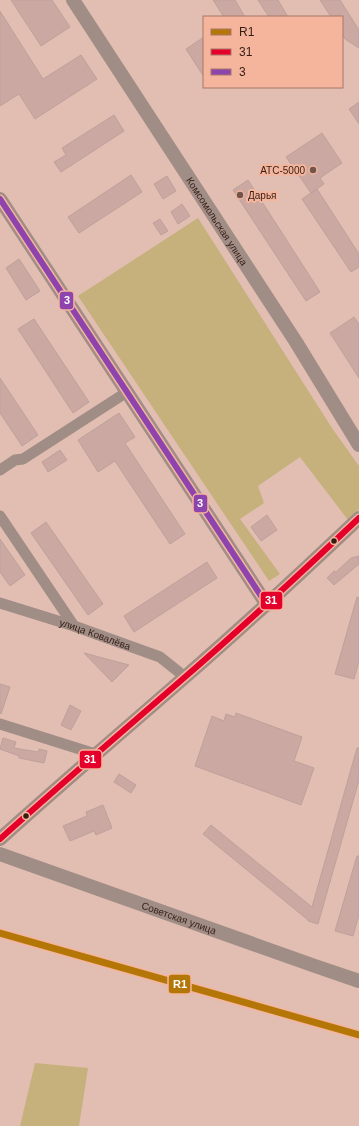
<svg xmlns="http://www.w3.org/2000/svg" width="359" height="1126" font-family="Arial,sans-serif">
	<rect width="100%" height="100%" fill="#e1beb1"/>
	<!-- green -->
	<path fill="#c6b17d" d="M198 218 332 428 359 466V509L348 520 300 457 258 486 264 503 240 519 280 574 269 581 78 296Z
		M35 1063 88 1068 79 1126H20Z"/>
	<!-- building -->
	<path fill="#cca8a2" stroke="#bda19b" d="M11 0H52L70 27 41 46Z
		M213 0H235L245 17H224Z
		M258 0H278L288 17H269Z
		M320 0H340L359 30V48L345 39 342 34V17H331Z
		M0 11 43 79 81 55 97 79 35 119 19 94 0 106Z
		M204 37V77L186 49Z
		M359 102V124L349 109Z
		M114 115 124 131 61 172 54 162 66 155 62 148Z
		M322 133 342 163 320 178 324 184 311 193 286 157Z
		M131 175 142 192 79 233 68 217Z
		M167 176 176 191 163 199 154 184Z
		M248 180 320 292 306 301 233 190Z
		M317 189 359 254V267L351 272 302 199Z
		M182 204 190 216 178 224 171 212Z
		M160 219 168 231 161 235 153 223Z
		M19 259 40 291 26 300 6 268Z
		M354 317 359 324V378L330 333Z
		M34 319 89 402 73 413 18 329Z
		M0 378 38 435 22 446 0 413Z
		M119 413 135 437 125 443 185 534 170 544 115 461 98 472 78 440Z
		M60 450 67 460 48 472 42 462Z
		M267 515 277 530 261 541 251 527Z
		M46 522 103 604 88 615 31 533Z
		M0 539 25 575 10 586 0 572Z
		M359 556V564L334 585 327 578 334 571 336 572 351 558Z
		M207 562 217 578 134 632 124 616Z
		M357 597 359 598V661L354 679 335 674Z
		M84 653 129 665 112 682Z
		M0 684 10 687 1 714 0 713Z
		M70 705 81 711 71 730 61 725Z
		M236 713 302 737 294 761 314 768 301 805 195 766 212 716 224 721 226 714 235 717Z
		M3 738 16 742 14 748 38 752 39 749 47 751 44 763 19 758V756L0 749Z
		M357 748H359V780L318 924 308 921V920L203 834 211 825 312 907Z
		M119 774 136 785 131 793 114 782Z
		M103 805 112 828 96 835 94 831 70 841 63 826 87 816 86 812Z
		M357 856H359V915L353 936 335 931Z"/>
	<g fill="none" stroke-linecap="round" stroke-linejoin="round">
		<!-- minor -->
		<g stroke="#a08d86" stroke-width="11">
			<path d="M0 470 15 460 23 459 127 392"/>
			<path d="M0 516 74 626"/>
			<path id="s1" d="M0 603 74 626 160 657 185 677"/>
			<path d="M0 724 86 751 95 754"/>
		</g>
		<!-- tertiary -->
		<g stroke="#a08d86" stroke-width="14">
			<path id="s2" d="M73 0 296 342 359 445"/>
			<path d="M0 199 267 605"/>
			<path d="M0 839C61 784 123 731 185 677 244 626 302 572 359 518"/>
			<path id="s3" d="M0 854 315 966 359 981"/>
		</g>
		<defs>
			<path id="bus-1" d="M0 839C61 784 123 731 185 677 244 626 302 572 359 518"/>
			<path id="bus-2" d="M0 199 267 605"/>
		</defs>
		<!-- bus-1 casing -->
		<use href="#bus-1" stroke="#f5b59d" stroke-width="9"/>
		<!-- bus-2 casing -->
		<use href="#bus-2" stroke="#f5b59d" stroke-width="9"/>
		<!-- bus-1 -->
		<use href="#bus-1" stroke="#e4002b" stroke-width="6"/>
		<!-- bus-2 -->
		<use href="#bus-2" stroke="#8e44ad" stroke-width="6"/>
		<defs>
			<path id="rail-1" d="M0 933 359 1035"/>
		</defs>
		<!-- rail-1 casing -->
		<use href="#rail-1" stroke="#f5b59d" stroke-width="10"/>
		<!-- rail-1 -->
		<use href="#rail-1" stroke="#b37607" stroke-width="7"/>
	</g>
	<!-- markers -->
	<g fill="#71554b" stroke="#f5b59d" stroke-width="1.5">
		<circle cx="313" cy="170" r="4"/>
		<circle cx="240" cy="195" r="4"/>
	</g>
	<g fill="#351d14" stroke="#f5b59d" stroke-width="1.5">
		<circle cx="334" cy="541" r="3.5"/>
		<circle cx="26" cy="816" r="3.5"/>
	</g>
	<g text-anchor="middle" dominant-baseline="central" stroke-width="4" stroke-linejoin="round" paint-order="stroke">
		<!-- poi labels -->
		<g font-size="10" fill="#351d14" stroke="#f5b59d" text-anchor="end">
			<text x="305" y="170">АТС-5000</text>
			<text x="248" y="195" text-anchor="start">Дарья</text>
		</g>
		<!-- street labels -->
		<g font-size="10" fill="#351d14" stroke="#f5b59d">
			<text stroke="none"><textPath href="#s2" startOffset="264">Комсомольская улица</textPath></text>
			<text stroke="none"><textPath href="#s1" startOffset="100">улица Ковалёва</textPath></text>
			<text stroke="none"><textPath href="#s3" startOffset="190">Советская улица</textPath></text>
		</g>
	</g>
	<g stroke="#f5b59d" stroke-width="1.5">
		<rect x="59" y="291" width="15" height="19" rx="4" fill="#8e44ad"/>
		<rect x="193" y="494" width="15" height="19" rx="4" fill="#8e44ad"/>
		<rect x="260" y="591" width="23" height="19" rx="4" fill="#e4002b"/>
		<rect x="79" y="750" width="23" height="19" rx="4" fill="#e4002b"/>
		<rect x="168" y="974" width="23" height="20" rx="4" fill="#b37607"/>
	</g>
	<g font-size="11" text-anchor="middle" font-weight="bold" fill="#fff">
		<text x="67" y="304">3</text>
		<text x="200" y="507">3</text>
		<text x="271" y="604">31</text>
		<text x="90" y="763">31</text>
		<text x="180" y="988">R1</text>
	</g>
	<!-- legend -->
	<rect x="203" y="16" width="140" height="72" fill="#f5b59d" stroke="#a87866"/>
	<rect x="211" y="29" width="20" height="6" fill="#b37607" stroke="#a87866"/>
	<text x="239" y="36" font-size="12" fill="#351d14">R1</text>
	<rect x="211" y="49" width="20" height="6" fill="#e4002b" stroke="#a87866"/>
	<text x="239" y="56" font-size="12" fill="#351d14">31</text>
	<rect x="211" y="69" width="20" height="6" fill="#8e44ad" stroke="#a87866"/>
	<text x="239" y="76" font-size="12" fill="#351d14">3</text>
</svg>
